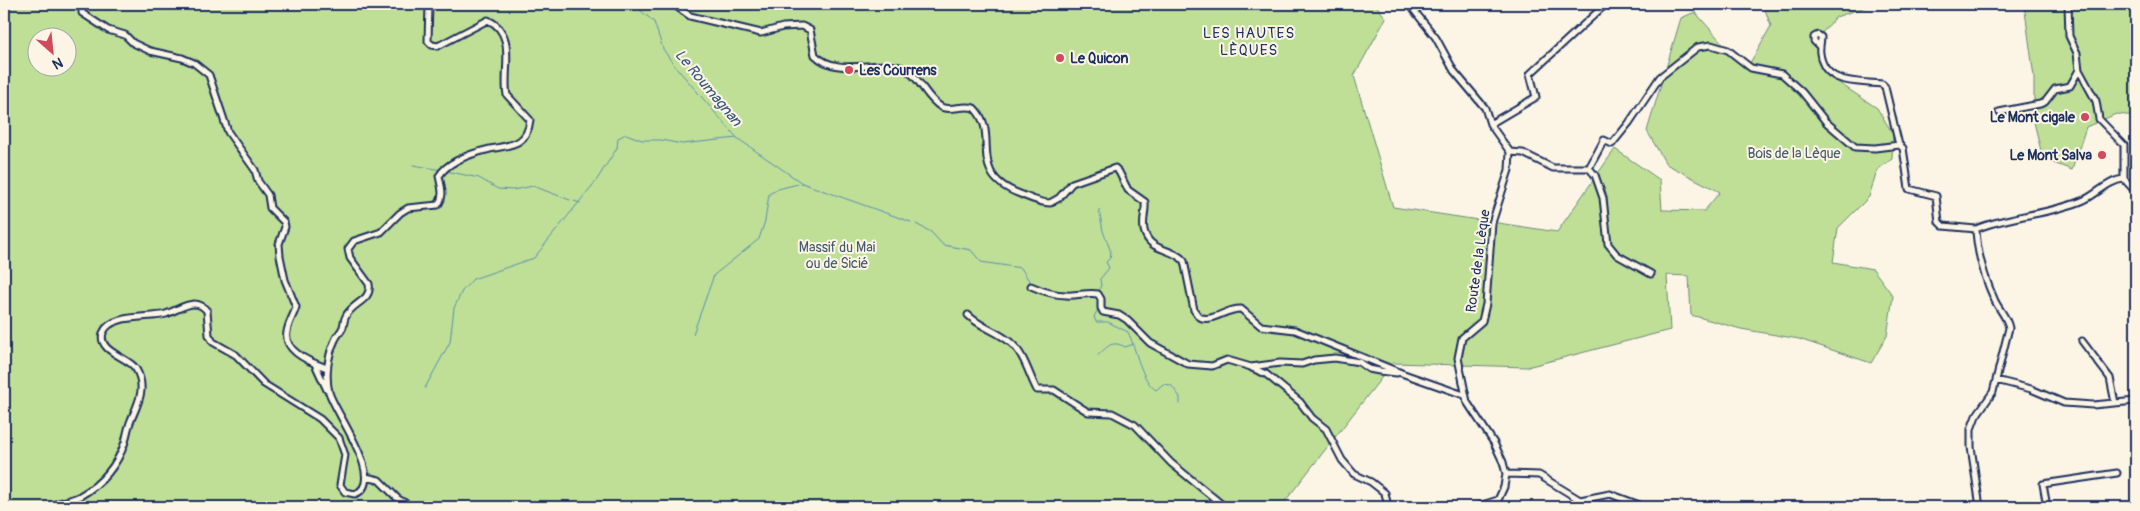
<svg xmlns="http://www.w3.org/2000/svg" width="2140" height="511" font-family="Pangolin,sans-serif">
	<rect width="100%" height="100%" fill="#fcf5e5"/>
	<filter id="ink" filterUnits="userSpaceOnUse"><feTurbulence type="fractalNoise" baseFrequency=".02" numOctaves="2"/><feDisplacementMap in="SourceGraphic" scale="10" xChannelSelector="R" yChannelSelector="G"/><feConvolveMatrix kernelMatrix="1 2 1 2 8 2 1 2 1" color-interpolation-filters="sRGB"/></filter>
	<g filter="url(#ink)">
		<!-- green -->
		<path fill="#bfdf97" stroke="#6d877a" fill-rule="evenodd" d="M4 4H1375L1386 18 1354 76 1393 207 1557 232 1615 149 1660 180 1662 210 1704 211 1720 192 1666 164 1647 131 1681 18 1695 12 1746 70 1771 26 1763 4H1874L1836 17 1815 41 1836 81 1877 108 1893 134 1892 159 1877 170 1869 197 1838 228 1833 262 1873 269 1893 296 1887 336 1871 363 1799 339 1741 329 1691 315 1689 276 1667 275 1670 330 1527 367 1393 363 1286 500 1284 507H4ZM38 38H68V68H38Z
			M2024 4H2136V116L2116 114 2086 127 2072 170 2043 159 2034 122V77Z"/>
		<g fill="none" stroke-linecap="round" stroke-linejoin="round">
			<!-- stream -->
			<path stroke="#5a8daf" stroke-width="1" d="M633 4 654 22 663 49 674 65 737 138 802 183 911 222
				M413 165 442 170
				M446 171 479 178 498 189 513 190 533 186 570 200
				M574 201 580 203
				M916 224 931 232 943 245 971 250 981 262 1021 268 1030 282
				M1097 293 1101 286 1100 279 1109 268 1106 262 1110 258 1111 252 1103 231 1099 210
				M1099 307 1094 317 1096 322H1108L1128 332C1136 348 1141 381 1156 390L1163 384 1171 385 1180 397V404
				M693 334 714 275 759 239 765 221 769 194 778 189 802 183
				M1098 355C1107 348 1111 339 1125 347L1134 344
				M425 388 450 342 454 308 462 291 473 279 534 258 596 181 617 148 618 138 626 134 642 140H661L682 144 737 138"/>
			<defs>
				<path id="minor" d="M86 4 82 8V13L108 30 125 35 133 43 150 51 182 58 194 63 209 75 228 132 255 170 258 181 268 195 270 208 284 222 285 227 279 244 280 256 285 280 296 307C294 315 288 323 287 332 283 352 312 363 327 368
					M673 4 690 16 761 33 783 27 802 26 810 30 815 55C837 77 873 60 900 67 919 73 924 97 941 107 951 112 963 104 974 108 1002 135 964 173 1020 194 1030 198 1040 203 1050 203L1059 198 1072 183 1115 168 1119 172 1128 190 1145 202C1146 211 1142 221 1144 230 1149 253 1173 247 1184 261L1194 310 1199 317C1213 323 1226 308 1241 309L1261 326 1295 330 1404 374 1464 395
					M1409 4 1436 38 1454 71 1485 108 1490 124 1510 152 1509 170 1492 223 1486 304 1482 321 1462 338 1458 358 1467 402 1494 443 1503 462 1506 474 1504 487 1498 500V507
					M2068 4 2069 36 2077 53 2079 70 2096 101 2099 119 2124 145V179L2136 192
					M1820 47 1814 41V37L1818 35 1821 37C1821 42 1819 48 1820 53 1824 86 1859 81 1882 84L1885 87 1899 145
					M1999 112 2040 104 2045 102 2055 89 2070 86 2079 70
					M1490 124 1536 97 1530 74 1606 4
					M1510 152 1523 153 1553 168H1589L1604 140 1612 144 1629 123 1660 77 1698 47 1711 45 1728 50 1751 68 1782 74 1802 92 1826 122 1855 147 1875 148 1899 145 1903 148 1909 189 1936 196 1939 222 1943 226 1976 229
					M1589 168 1595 175 1603 198 1608 244 1617 255 1651 274
					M1031 286C1042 291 1054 295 1066 295 1077 296 1087 292 1098 294L1101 299V308L1103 312 1119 315 1127 320 1150 343 1188 364 1212 366 1227 360 1251 367 1280 363 1302 364 1314 360 1335 358 1359 362 1369 369 1379 371 1397 373
					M968 315C980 327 997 331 1010 342 1024 353 1029 375 1037 390H1054L1088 412 1112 413 1135 425 1171 463 1225 507
					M2082 341 2110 378 2115 403
					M315 364 327 390
					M1252 368 1266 374 1300 402 1312 418 1326 429 1342 460 1354 474 1371 482 1385 493 1388 507
					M1996 380 2031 389 2064 403 2093 405 2136 401
					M1506 474 1539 475 1580 500 1610 494 1645 507
					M366 477 379 480 398 499 412 507
					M48 507C58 502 70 501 80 496 103 483 117 466 125 442 127 434 128 427 131 420 138 403 147 388 136 369 129 357 97 352 103 333 110 313 150 319 166 314 175 311 185 304 194 304 200 304 204 307 207 311L209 335 213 342 236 355 264 384 320 419 339 438 345 455 340 485 345 492 355 494C388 482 334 412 329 392 325 375 328 355 335 340 337 335 341 332 343 327 344 323 344 319 346 316 353 302 372 301 369 284L350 258 348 249 354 241 381 232 400 213 408 208 438 205C445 195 441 187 439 176 448 161 473 153 490 149 510 145 527 146 530 120L507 95C502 71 518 34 488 20L438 46 432 45 428 41 429 4
					M1476 507 1498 500
					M1980 507 1971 447V429L1976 416 1993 392 2009 328C2007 317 2000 311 1995 301 1985 279 1977 253 1976 229 2010 215 2049 215 2084 200 2097 194 2109 180 2124 179
					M2047 507 2043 484 2117 473"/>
			</defs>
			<!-- minor casing -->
			<use href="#minor" stroke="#1b2f5e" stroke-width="9"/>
			<!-- minor -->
			<use href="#minor" stroke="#fcf5e5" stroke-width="5"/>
		</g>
	</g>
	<!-- markers -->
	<g fill="#d1495b" stroke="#fcf5e5" stroke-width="2">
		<circle cx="1060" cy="58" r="5"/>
		<circle cx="849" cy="70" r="5"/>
		<circle cx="2085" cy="117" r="5"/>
		<circle cx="2102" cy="155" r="5"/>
	</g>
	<g text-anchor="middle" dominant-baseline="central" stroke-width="4" stroke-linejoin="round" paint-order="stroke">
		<!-- poi labels -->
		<g font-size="14" font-weight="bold" fill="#1b2f5e" stroke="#fcf5e5" text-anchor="start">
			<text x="1070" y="58">Le Quicon</text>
			<text x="859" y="70">Les Courrens</text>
			<text x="2075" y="117" text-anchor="end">Le Mont cigale</text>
			<text x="2092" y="155" text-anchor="end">Le Mont Salva</text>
		</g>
		<!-- park labels -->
		<g font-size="14" fill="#445b6c" stroke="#fcf5e5">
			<text x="1794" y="153">Bois de la Lèque</text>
			<text x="837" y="247">Massif du Mai<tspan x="837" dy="16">ou de Sicié</tspan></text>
		</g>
		<!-- street labels -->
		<g font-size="14" fill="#1b2f5e" stroke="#fcf5e5">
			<text transform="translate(1478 261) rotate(-82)">Route de la Lèque</text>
		</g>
		<!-- neighbourhood labels -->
		<g font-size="15" letter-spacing="1" fill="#1b2f5e" stroke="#fcf5e5">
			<text x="1249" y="33">LES HAUTES<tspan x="1249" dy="17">LÈQUES</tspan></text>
		</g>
		<!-- water labels -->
		<g font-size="15" font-style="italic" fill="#355680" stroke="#fcf5e5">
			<text transform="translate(708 88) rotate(50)">Le Roumagnan</text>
		</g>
	</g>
	<!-- margin -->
	<rect width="2140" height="511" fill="none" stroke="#fcf5e5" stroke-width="20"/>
	<rect x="10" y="10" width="2120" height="491" fill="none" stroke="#1b2f5e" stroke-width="2" filter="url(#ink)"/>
	<!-- north arrow -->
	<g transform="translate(52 52) rotate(153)"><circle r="24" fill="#fcf5e5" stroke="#a2a6af"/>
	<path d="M0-4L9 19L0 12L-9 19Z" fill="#d1495b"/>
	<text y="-8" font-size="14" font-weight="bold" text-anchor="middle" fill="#1b2f5e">N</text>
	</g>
</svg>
